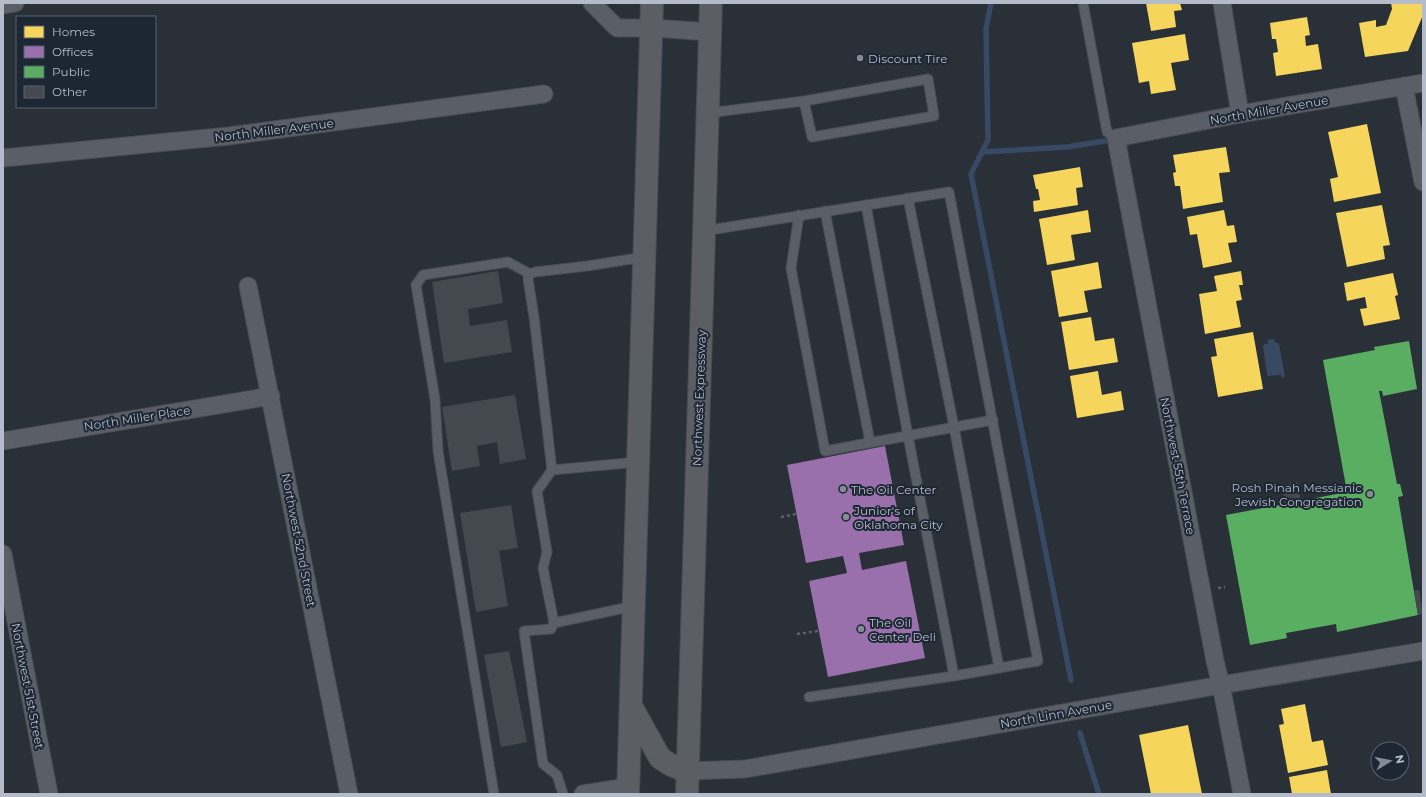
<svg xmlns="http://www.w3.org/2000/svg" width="1426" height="797" font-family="Montserrat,sans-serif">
	<rect width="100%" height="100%" fill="#2a3038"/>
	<!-- water -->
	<path fill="#384963" d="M1274 339 1275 342 1279 344 1285 377 1282 378 1281 375 1268 376 1267 374 1263 347 1264 344H1268L1267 340Z"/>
	<!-- homes -->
	<path fill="#f6d55c" d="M1146 3H1180L1182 10 1174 11 1176 27 1151 31Z
		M1391 3H1423V15L1408 51 1365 57 1359 23 1376 20V27L1386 25 1392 9Z
		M1307 17 1310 35 1305 36 1306 46 1318 44 1322 69 1276 76 1273 53 1278 52 1276 39H1272L1270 23Z
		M1185 34 1189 60 1171 63 1176 90 1151 94 1149 81 1139 83 1132 43Z
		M1367 124 1381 193 1334 202 1330 179 1338 177 1328 132Z
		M1226 147 1230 172 1219 173 1223 202 1183 209 1180 186H1175L1173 173 1176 172 1173 155Z
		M1080 167 1083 187 1076 188 1078 205 1034 212 1033 201 1040 200 1038 189H1036L1033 175Z
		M1382 205 1390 245 1383 246 1385 259 1347 267 1336 213Z
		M1088 210 1091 232 1071 235 1075 260 1047 265 1039 219Z
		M1224 210 1227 226 1234 225 1237 242 1228 243 1232 262 1203 268 1197 234 1190 235 1187 217Z
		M1098 262 1102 288 1084 291 1088 312 1059 317 1051 271Z
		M1241 271 1243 285H1239L1242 300 1236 301 1241 327 1205 334 1199 294 1217 291 1214 276Z
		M1393 273 1398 295 1395 296 1400 319 1364 326 1360 309 1367 308 1365 297 1347 301 1344 283Z
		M1091 317 1095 341 1114 338 1118 362 1069 370 1061 322Z
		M1253 332 1263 389 1218 397 1211 357 1217 356 1214 339Z
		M1098 371 1102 395 1121 391 1124 410 1077 418 1070 376Z
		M1305 704 1312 742 1323 740 1328 765 1288 773 1279 725 1284 724 1281 709Z
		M1188 725 1202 794H1151L1139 735Z
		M1327 770 1331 794H1292L1289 777Z"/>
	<!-- offices -->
	<path fill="#9970ab" d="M885 446 904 545 859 553 862 570 906 561 925 658 828 677 809 581 847 573 843 556 806 563 787 465Z"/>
	<!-- public -->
	<path fill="#5aae61" d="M1409 341 1417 389 1383 396 1382 391H1379L1397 484H1400L1403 496 1398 497 1418 615 1337 632 1336 624 1286 633 1287 638 1250 645 1226 515 1347 492 1323 360 1375 350 1374 347Z"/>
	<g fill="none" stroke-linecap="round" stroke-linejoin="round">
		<!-- stream -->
		<path stroke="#384963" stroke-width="5.5" d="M991 3 986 29 988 140 971 174 1071 680
			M982 152 1067 147 1105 141
			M1080 733 1099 794"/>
	</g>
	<!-- building -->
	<path fill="#444950" d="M498 271 503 303 468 309 470 326 507 320 512 352 444 363 432 282Z
		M515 395 526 459 500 464 497 442 477 446 480 466 452 471 442 407Z
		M1297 482 1301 501 1285 504 1282 485Z
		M511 505 518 548 499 551 508 606 476 612 460 513Z
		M1417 590H1419L1423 614 1418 615 1414 591Z
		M509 651 527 742 501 747 484 655Z"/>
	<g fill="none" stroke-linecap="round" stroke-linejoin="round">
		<defs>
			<path id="service" d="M1083 3 1107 132 1116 138
				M708 113 804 101 928 79 934 116 812 137 804 101
				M908 198 954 427 999 668
				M866 205 908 436 954 676
				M825 211 870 442
				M799 215 791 268 825 451 993 420
				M703 231 949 192 1038 661 954 676 809 697
				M552 470 638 462
				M554 623 634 606
				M494 794 438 451 435 399 416 285 423 275 508 262 530 274
				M563 794 557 775 543 764 524 631 551 629 554 623 543 568 547 552 537 491 552 470 534 317 528 279 530 274 535 272 587 266 644 257"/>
			<path id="minor" d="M592 3 617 28H652L711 32
				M1222 3 1240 114
				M3 5 15 3
				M1404 86 1423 182
				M3 158 229 136 544 94
				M248 286 349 794
				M3 441 271 396
				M3 554 49 794
				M687 771 745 769 1221 685 1423 651
				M583 794 628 787
				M1242 794 1221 685 1215 661 1116 138 1240 114 1423 83"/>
			<path id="trunk" d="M631 706 660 758 671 765 687 771
				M628 794 652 3
				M687 794 711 3"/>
		</defs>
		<!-- service casing -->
		<use href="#service" stroke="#484c53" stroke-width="11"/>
		<!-- minor casing -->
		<use href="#minor" stroke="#484c53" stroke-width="19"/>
		<!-- trunk casing -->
		<use href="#trunk" stroke="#474c53" stroke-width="24"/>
		<!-- path -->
		<path stroke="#5d636a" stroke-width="2.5" stroke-dasharray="3 3" stroke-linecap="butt" d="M781 517 796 514
			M1218 588 1225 587
			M797 634 818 631"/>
		<!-- service -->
		<use href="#service" stroke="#5a5e66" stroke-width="9"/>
		<!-- minor -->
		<use href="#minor" stroke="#5a5e66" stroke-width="17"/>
		<!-- trunk -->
		<use href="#trunk" stroke="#5b5f64" stroke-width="22"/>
	</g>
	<!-- markers -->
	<g fill="#848b96" stroke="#1d2633" stroke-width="1.5">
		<circle cx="860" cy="58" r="4"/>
		<circle cx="843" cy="489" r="4"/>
		<circle cx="1370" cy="494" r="4"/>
		<circle cx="846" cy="517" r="4"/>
		<circle cx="861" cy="629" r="4"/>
	</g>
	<g text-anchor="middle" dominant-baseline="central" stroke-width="4" stroke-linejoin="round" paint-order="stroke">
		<!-- poi labels -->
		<g font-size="12" fill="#b4bcc9" stroke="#1d2633" text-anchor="start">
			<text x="868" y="58">Discount Tire</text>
			<text x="1362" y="487" text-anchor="end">Rosh Pinah Messianic<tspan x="1362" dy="14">Jewish Congregation</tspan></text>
			<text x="851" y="489">The Oil Center</text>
			<text x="854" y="510">Junior's of<tspan x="854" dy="14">Oklahoma City</tspan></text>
			<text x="869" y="622">The Oil<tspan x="869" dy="14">Center Deli</tspan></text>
		</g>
		<!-- street labels -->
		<g font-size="12" fill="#b4bcc9" stroke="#1d2633">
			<text transform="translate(1269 110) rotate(-10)">North Miller Avenue</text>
			<text transform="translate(274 130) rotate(-7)">North Miller Avenue</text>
			<text transform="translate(699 398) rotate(-88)">Northwest Expressway</text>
			<text transform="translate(137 418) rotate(-9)">North Miller Place</text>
			<text transform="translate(1178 466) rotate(79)">Northwest 55th Terrace</text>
			<text transform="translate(299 540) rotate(79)">Northwest 52nd Street</text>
			<text transform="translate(28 686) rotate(79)">Northwest 51st Street</text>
			<text transform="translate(1056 714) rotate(-10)">North Linn Avenue</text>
		</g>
	</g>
	<!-- border -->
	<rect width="1426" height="797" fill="none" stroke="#b4bcc9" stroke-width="8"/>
	<!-- legend -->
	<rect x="16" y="16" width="140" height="92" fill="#1d2633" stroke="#59626f"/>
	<rect x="24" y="26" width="20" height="12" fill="#f6d55c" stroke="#59626f"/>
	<text x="52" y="36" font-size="12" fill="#b4bcc9">Homes</text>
	<rect x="24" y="46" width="20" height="12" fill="#9970ab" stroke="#59626f"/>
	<text x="52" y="56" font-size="12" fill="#b4bcc9">Offices</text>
	<rect x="24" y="66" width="20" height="12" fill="#5aae61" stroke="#59626f"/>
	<text x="52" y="76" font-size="12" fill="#b4bcc9">Public</text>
	<rect x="24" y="86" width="20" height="12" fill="#444950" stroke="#59626f"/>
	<text x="52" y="96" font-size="12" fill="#b4bcc9">Other</text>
	<!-- north arrow -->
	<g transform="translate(1390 761) rotate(80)"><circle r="19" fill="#1d2633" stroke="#59626f"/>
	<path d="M0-3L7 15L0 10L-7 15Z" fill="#848b96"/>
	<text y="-6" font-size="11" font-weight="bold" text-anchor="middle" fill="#b4bcc9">N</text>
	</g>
</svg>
